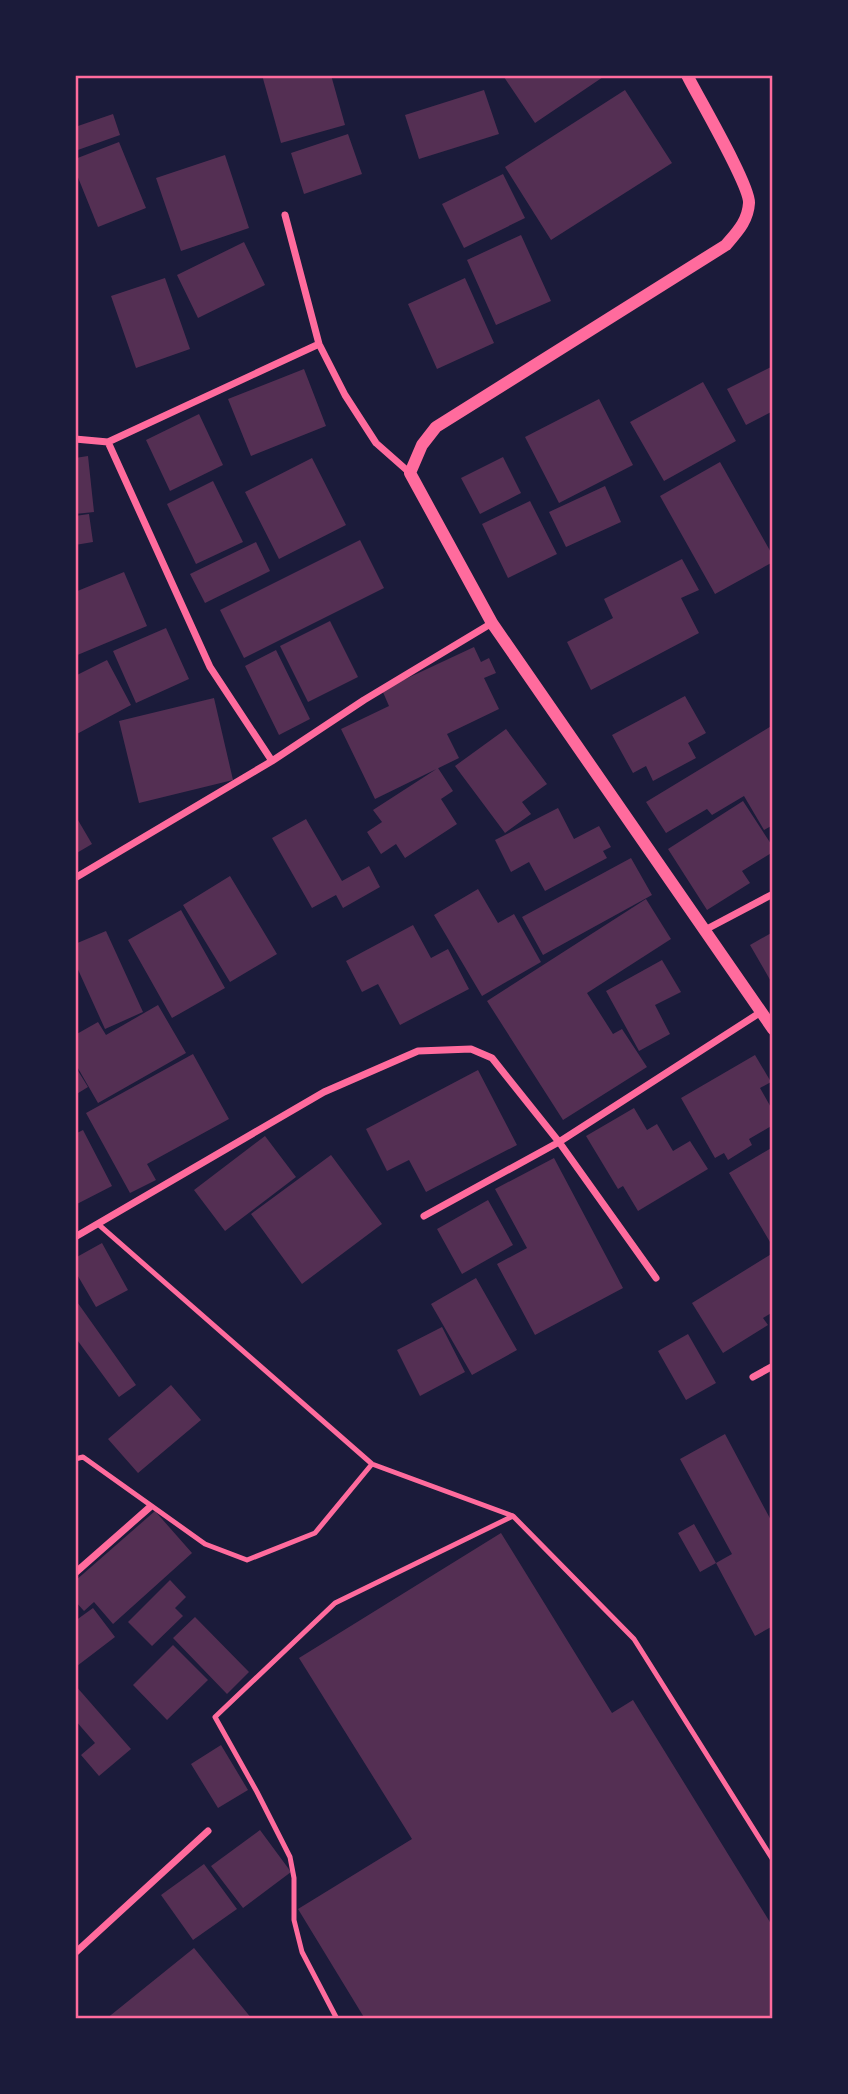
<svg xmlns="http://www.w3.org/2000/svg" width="848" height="2094" font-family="'Asap Condensed',sans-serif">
	<rect width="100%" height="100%" fill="#1b1b3a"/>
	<!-- building -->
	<path fill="#542f53" d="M262 75H331L345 125 281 143Z
		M507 75H606L535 123 504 77Z
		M484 90 499 134 419 159 405 115Z
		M625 90 672 163 551 240 505 167Z
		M113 114 120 135 75 151V127Z
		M348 134 362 174 304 194 291 153Z
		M119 142 146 208 98 227 75 170V159Z
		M225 155 249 228 181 251 156 178Z
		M503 174 525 218 464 248 442 204Z
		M521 235 551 301 496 325 467 260Z
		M244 242 265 285 198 318 177 275Z
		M165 278 190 349 136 368 111 296Z
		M465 278 494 343 437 369 408 304Z
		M773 366V411L746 425 727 389Z
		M304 369 326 426 251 456 228 399Z
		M703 382 736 441 664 481 630 422Z
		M599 399 633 465 559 503 525 437Z
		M199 414 223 465 170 491 146 440Z
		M88 456 94 512 75 514V458Z
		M503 457 521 493 480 514 461 478Z
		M312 458 346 525 279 559 245 492Z
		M720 462 773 556V562L715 594 660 496Z
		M213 481 243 542 196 564 167 504Z
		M605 486 621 522 566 547 549 512Z
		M530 501 557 554 508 578 482 524Z
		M89 514 93 542 75 545V516Z
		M360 540 384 588 244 658 220 610Z
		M256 542 270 571 205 603 190 574Z
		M682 559 699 590 681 598 699 633 591 690 567 642 613 618 604 599Z
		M124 572 147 626 75 656V592Z
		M330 621 358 677 308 702 280 646Z
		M166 628 189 679 136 703 113 651Z
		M474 647 481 662 489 658 496 673 484 678 499 709 447 734 459 758 375 799 341 729 389 706 382 690Z
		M276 650 310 719 279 735 245 666Z
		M107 660 131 705 75 735V676Z
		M685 696 706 733 688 743 696 758 653 781 646 766 633 773 612 735Z
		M214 698 233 780 139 803 119 721Z
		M773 725V825L764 830 744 796 712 815 707 809 666 833 646 802Z
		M506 729 547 784 522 802 531 814 505 833 455 766Z
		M438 768 453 791 441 799 457 824 405 858 396 844 381 854 367 832 382 822 373 810Z
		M743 801 773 847V852L742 871 750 883 707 910 668 849Z
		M558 808 574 839 599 826 611 847 603 851 607 858 545 891 529 862 511 872 495 840Z
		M75 815 92 844 75 854Z
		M306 819 342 881 369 866 380 887 343 908 336 895 312 908 272 838Z
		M631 858 652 895 543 955 522 917Z
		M230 876 277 954 230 982 183 905Z
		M478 889 498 923 514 914 541 962 482 996 434 915Z
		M646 899 671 939 587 993 613 1034 622 1029 647 1067 563 1120 487 1001Z
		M181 910 225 988 172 1018 128 940Z
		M413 925 431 958 448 949 469 989 400 1025 378 984 362 992 346 961Z
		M106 931 143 1012 105 1029 75 963V944Z
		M773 932V985L750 945Z
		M662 960 681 992 655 1005 670 1034 639 1051 606 991Z
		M158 1005 186 1053 98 1103 75 1063V1035L98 1022 106 1035Z
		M193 1054 229 1119 147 1164 156 1180 130 1193 86 1113Z
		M755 1055 771 1082 760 1088 773 1111V1125L749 1139 752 1145 728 1160 724 1153 715 1158 681 1098Z
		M75 1066 88 1087 75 1095Z
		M478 1070 517 1145 426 1192 409 1160 387 1171 366 1129Z
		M634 1108 647 1130 657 1124 673 1151 690 1141 708 1169 638 1211 623 1186 618 1189 586 1136Z
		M83 1130 112 1186 75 1205V1134Z
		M265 1136 296 1177 225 1231 194 1190Z
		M773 1147V1247L729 1173Z
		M331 1155 382 1224 302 1284 251 1214Z
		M554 1158 623 1288 535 1335 497 1264 527 1248 495 1189Z
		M488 1200 513 1245 462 1274 437 1229Z
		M102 1243 128 1290 96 1307 75 1271V1258Z
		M773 1253V1312L763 1318 768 1325 723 1353 692 1303Z
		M476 1278 517 1350 472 1375 431 1304Z
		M75 1299 136 1385 119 1397 75 1337Z
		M442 1327 465 1372 420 1396 397 1350Z
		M688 1334 716 1383 686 1400 658 1351Z
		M171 1385 201 1420 138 1473 108 1439Z
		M725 1434 773 1524V1626L755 1636 716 1563 732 1554 680 1459Z
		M155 1511 192 1553 113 1624 94 1602 84 1611 75 1601V1581Z
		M694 1524 716 1563 700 1572 678 1533Z
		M501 1533 612 1713 633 1700 773 1927V2019H365L298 1909 412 1839 299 1658Z
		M170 1580 186 1597 175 1608 183 1616 152 1646 128 1622Z
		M93 1608 115 1637 77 1666 75 1621Z
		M195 1617 249 1672 227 1694 173 1638Z
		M173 1645 208 1680 167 1720 133 1685Z
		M75 1685 131 1749 99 1776 81 1755 95 1743 75 1720Z
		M221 1745 248 1790 218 1808 191 1764Z
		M260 1830 291 1872 243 1908 211 1866Z
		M204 1864 237 1909 193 1940 161 1895Z
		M194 1948 252 2019H106Z"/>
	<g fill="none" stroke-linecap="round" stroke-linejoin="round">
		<!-- service -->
		<path stroke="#ff6b9d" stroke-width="5" d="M98 1224 372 1464 513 1516 634 1639 773 1860
			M75 1459 83 1457 205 1544 247 1560 315 1533 372 1464
			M337 2019 302 1952 294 1920V1878L290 1857 257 1792 215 1717 335 1603 513 1516"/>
		<!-- minor -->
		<path stroke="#ff6b9d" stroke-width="7" d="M285 215 319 344 345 395 376 443 410 473
			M75 439 108 442 319 344
			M108 442 210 667 272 761
			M75 878 272 761 364 700 492 623
			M703 931 773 894
			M424 1216 559 1142 761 1012
			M75 1237 324 1092 418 1051 471 1049 492 1058 559 1142 656 1278
			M753 1377 773 1366
			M75 1573 150 1507
			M75 1953 208 1831"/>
		<!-- tertiary -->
		<path stroke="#ff6b9d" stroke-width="12" d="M687 75C698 97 750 185 749 203 748 221 737 232 726 245L436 427 422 445 410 473 492 623 773 1029"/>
	</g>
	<!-- border -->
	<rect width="848" height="2094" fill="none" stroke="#1b1b3a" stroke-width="154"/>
	<rect x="77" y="77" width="694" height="1940" fill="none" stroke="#ff6b9d" stroke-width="2.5"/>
</svg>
